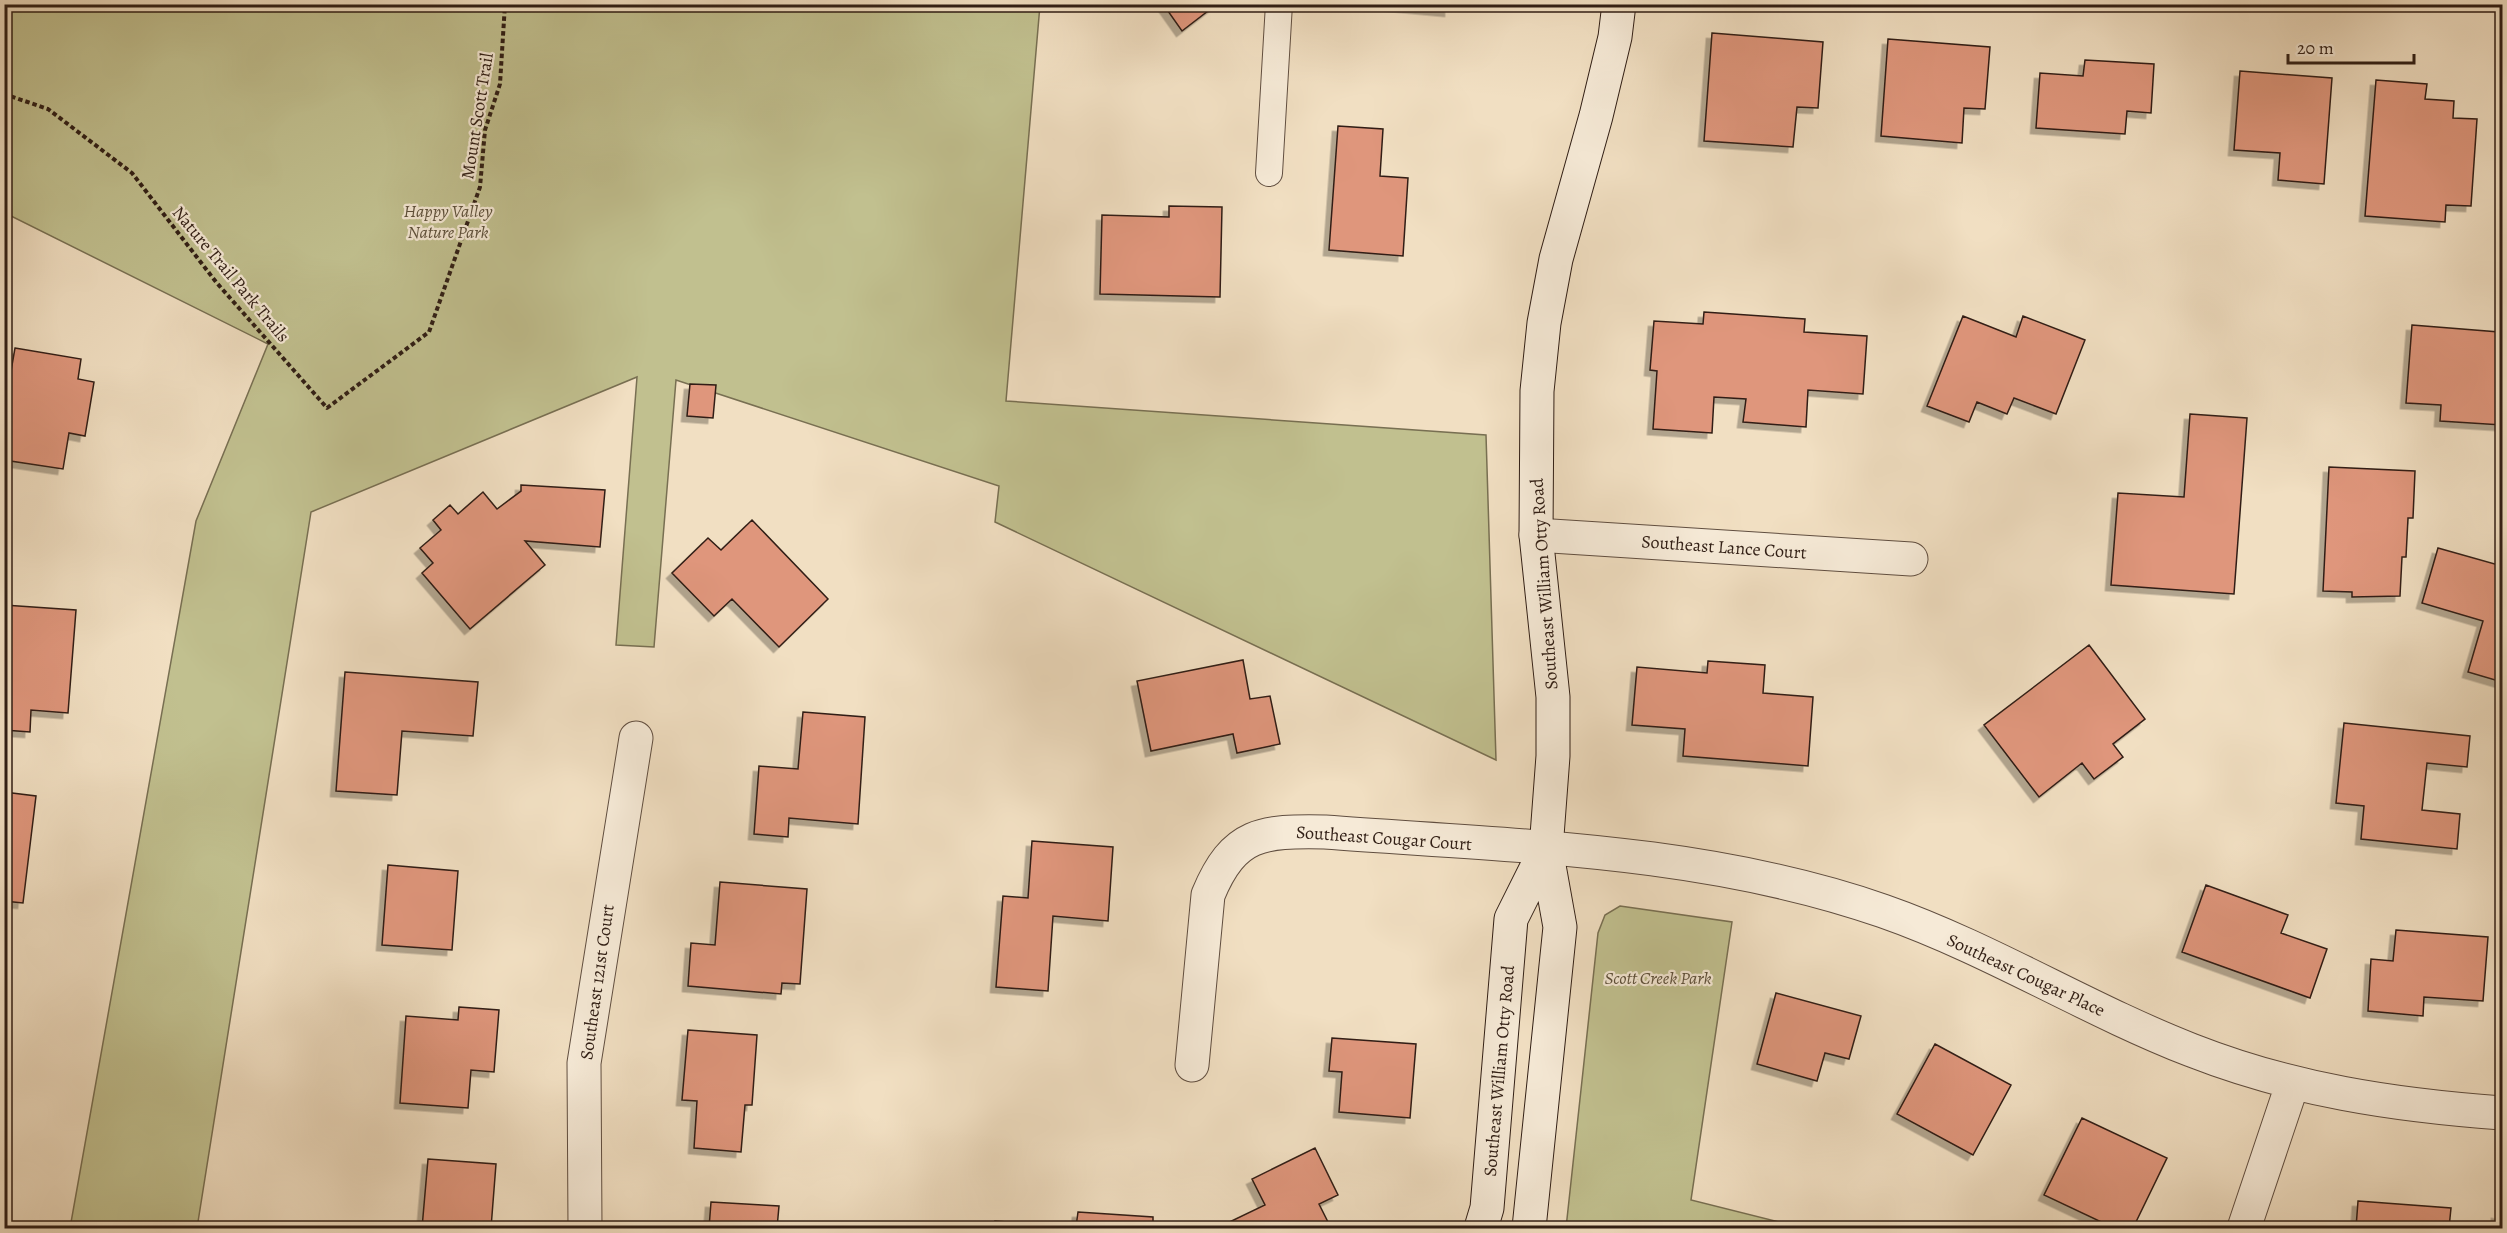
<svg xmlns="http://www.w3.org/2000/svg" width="2507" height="1233" font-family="Alegreya,serif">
	<defs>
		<filter id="shadow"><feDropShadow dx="-5.5" dy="5.5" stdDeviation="0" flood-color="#0004"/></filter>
	</defs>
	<rect width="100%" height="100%" fill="#f1dfc2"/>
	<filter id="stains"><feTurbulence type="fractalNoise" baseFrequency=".00333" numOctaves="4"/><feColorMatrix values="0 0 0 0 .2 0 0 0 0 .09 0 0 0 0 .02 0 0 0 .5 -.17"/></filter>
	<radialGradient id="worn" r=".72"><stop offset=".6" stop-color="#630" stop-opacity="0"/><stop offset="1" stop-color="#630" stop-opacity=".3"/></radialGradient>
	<!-- green -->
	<path fill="#c1c08f" stroke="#786f52" stroke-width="1.5" d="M4 5H1040L1006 401 1486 435 1496 760 995 522 999 486 676 380 654 647 616 645 637 377 311 512 197 1228H70L196 521 268 344 5 213Z
		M1620 906 1732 922 1691 1200 1803 1228H1566L1598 933 1605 915Z"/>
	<!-- building -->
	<path fill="#df967c" stroke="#301e15" stroke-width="1.5" filter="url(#shadow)" d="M1163 4H1217L1182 31Z
		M1376 4H1450V11Z
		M1712 33 1823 42 1818 108 1797 107 1793 147 1704 141Z
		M1888 39 1990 47 1985 109 1964 108 1962 143 1881 136Z
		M2085 60 2154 64 2151 113 2127 111 2125 134 2036 128 2040 73 2083 76Z
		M2240 71 2332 78 2324 184 2278 180 2280 153 2234 150Z
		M2376 80 2427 84 2425 99 2454 101 2453 118 2477 119 2471 206 2446 205 2445 222 2365 216Z
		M1338 126 1383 129 1380 176 1408 178 1403 256 1329 250Z
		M1169 206 1222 207 1220 297 1100 294 1102 215 1169 217Z
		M1704 312 1805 319 1804 332 1867 336 1863 394 1808 390 1806 427 1743 422 1746 399 1714 397 1712 433 1653 429 1657 371 1650 370 1654 321 1703 324Z
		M1963 316 2016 337 2023 316 2085 340 2056 414 2014 398 2007 414 1977 402 1969 422 1927 406Z
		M2412 325 2499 332 2496 375H2502V425L2440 421 2441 405 2406 403Z
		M15 348 81 359 78 379 94 382 85 436 69 433 63 469 4 460V411Z
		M690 384 716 385 713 418 687 416Z
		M2190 414 2247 418 2234 594 2111 585 2118 493 2184 497Z
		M2329 467 2415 471 2413 518H2408L2406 557H2402L2400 596 2352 597V592L2323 591Z
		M521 485 605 490 600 547 525 541 545 565 470 629 422 573 433 563 420 548 441 530 433 520 450 505 458 514 483 492 497 509 521 491Z
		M752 520 828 599 779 647 732 599 714 616 672 573 708 538 721 550Z
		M2438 548 2502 566V682L2468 672 2483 621 2422 603Z
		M4 605 76 610 68 713 31 710 30 732 4 730Z
		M2089 645 2145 719 2113 744 2123 757 2094 779 2082 763 2039 797 1984 725Z
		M1243 660 1250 699 1270 696 1280 744 1237 753 1233 734 1151 751 1137 681Z
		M1708 661 1765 665 1763 693 1813 697 1808 766 1683 756 1685 729 1632 725 1637 667 1707 673Z
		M345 672 478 682 473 736 402 731 397 795 336 791Z
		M803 712 865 717 858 824 789 818 788 837 754 834 759 766 798 769Z
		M2344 723 2470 736 2467 767 2427 763 2422 810 2460 814 2457 849 2361 839 2364 806 2336 803Z
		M4 792 36 796 23 903 4 901Z
		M1032 841 1113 847 1108 921 1053 916 1048 991 996 987 1003 896 1028 898Z
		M388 865 458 871 452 950 382 945Z
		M720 882 807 889 800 984 782 983 781 994 688 986 691 943 715 945Z
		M2206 885 2288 915 2281 933 2327 949 2310 998 2182 952Z
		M2396 930 2488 937 2483 1001 2424 997 2423 1016 2368 1011 2371 959 2393 961Z
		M1776 993 1861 1016 1849 1059 1825 1053 1817 1081 1757 1064Z
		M459 1007 499 1010 494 1072 471 1070 468 1108 400 1103 406 1016 458 1020Z
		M688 1030 757 1035 752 1105H745L741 1152 694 1148 697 1101 682 1100Z
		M1332 1038 1416 1044 1410 1118 1339 1112 1342 1072 1329 1071Z
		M1935 1044 2011 1085 1973 1155 1897 1114Z
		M2082 1118 2167 1158 2133 1228H2114L2044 1195Z
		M1315 1148 1338 1195 1319 1204 1331 1228H1217L1265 1205 1252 1179Z
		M428 1159 496 1164 491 1228H422Z
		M2358 1201 2451 1208 2449 1228H2356Z
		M711 1202 779 1206 777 1228H709Z
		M1078 1212 1153 1217V1228H995V1221L1076 1227Z
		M2497 1213 2502 1214V1228H2495Z"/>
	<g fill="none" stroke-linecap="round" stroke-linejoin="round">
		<defs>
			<path id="lane" d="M1269 173 1279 4"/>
			<path id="street" d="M1536 535 1911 559
				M1192 1065 1208 895C1234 832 1262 831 1325 832 1511 846 1705 849 1883 911 1989 948 2086 1009 2191 1050 2293 1090 2393 1105 2502 1113
				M585 1228 584 1063 636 738
				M2244 1228 2292 1085"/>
			<path id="secondary" d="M1481 1228 1487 1208 1511 919 1546 849
				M1529 1228 1560 927 1546 849 1553 756V697L1536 535 1537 391 1544 323 1556 259 1596 116 1615 37 1619 4"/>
		</defs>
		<!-- lane casing -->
		<use href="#lane" stroke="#604e40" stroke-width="28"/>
		<!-- street casing -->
		<use href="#street" stroke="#604e40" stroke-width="35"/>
		<!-- secondary casing -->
		<use href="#secondary" stroke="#301e15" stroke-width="35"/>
		<!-- path -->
		<path stroke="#301e15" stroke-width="4" stroke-dasharray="4.5 3" stroke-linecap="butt" d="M4 94 48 109 132 173 216 282 327 408 429 332 480 187 485 130 500 84 505 4"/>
		<!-- lane -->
		<use href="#lane" stroke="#f6ead7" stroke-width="26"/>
		<!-- street -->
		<use href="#street" stroke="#f6ead7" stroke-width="33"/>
		<!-- secondary -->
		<use href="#secondary" stroke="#f6ead7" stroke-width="33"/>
	</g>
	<g text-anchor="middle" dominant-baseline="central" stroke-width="4.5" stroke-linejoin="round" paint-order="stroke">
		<!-- street labels -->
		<g font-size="18" fill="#301e15" stroke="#f6ead7">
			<text transform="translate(477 116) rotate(-81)">Mount Scott Trail</text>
			<text transform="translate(231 274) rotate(50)">Nature Trail Park Trails</text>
			<text transform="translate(1724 547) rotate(4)">Southeast Lance Court</text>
			<text transform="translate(1544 584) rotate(-94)">Southeast William Otty Road</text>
			<text transform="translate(1384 838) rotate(4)">Southeast Cougar Court</text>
			<text transform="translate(2026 975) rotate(25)">Southeast Cougar Place</text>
			<text transform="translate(597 982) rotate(-82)">Southeast 121st Court</text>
			<text transform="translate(1499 1071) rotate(-85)">Southeast William Otty Road</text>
		</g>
		<!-- park labels -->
		<g font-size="18" font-style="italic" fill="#5c4f3a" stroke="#f6ead7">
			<text x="448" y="211">Happy Valley<tspan x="448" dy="21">Nature Park</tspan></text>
			<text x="1658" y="978">Scott Creek Park</text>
		</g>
	</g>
	<!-- margin -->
	<rect width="2507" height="1233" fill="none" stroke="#f1dfc2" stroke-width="24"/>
	<rect x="6" y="6" width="2495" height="1221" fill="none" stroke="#301e15" stroke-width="3"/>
	<rect x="12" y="12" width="2483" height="1209" fill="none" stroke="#301e15" stroke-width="1.5"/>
	<!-- scale -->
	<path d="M2288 54v9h126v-9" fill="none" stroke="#301e15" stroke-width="3"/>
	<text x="2297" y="54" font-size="18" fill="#301e15" stroke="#f6ead7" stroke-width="4.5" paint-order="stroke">20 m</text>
	<rect width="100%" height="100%" filter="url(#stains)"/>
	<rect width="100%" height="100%" fill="url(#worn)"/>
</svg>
